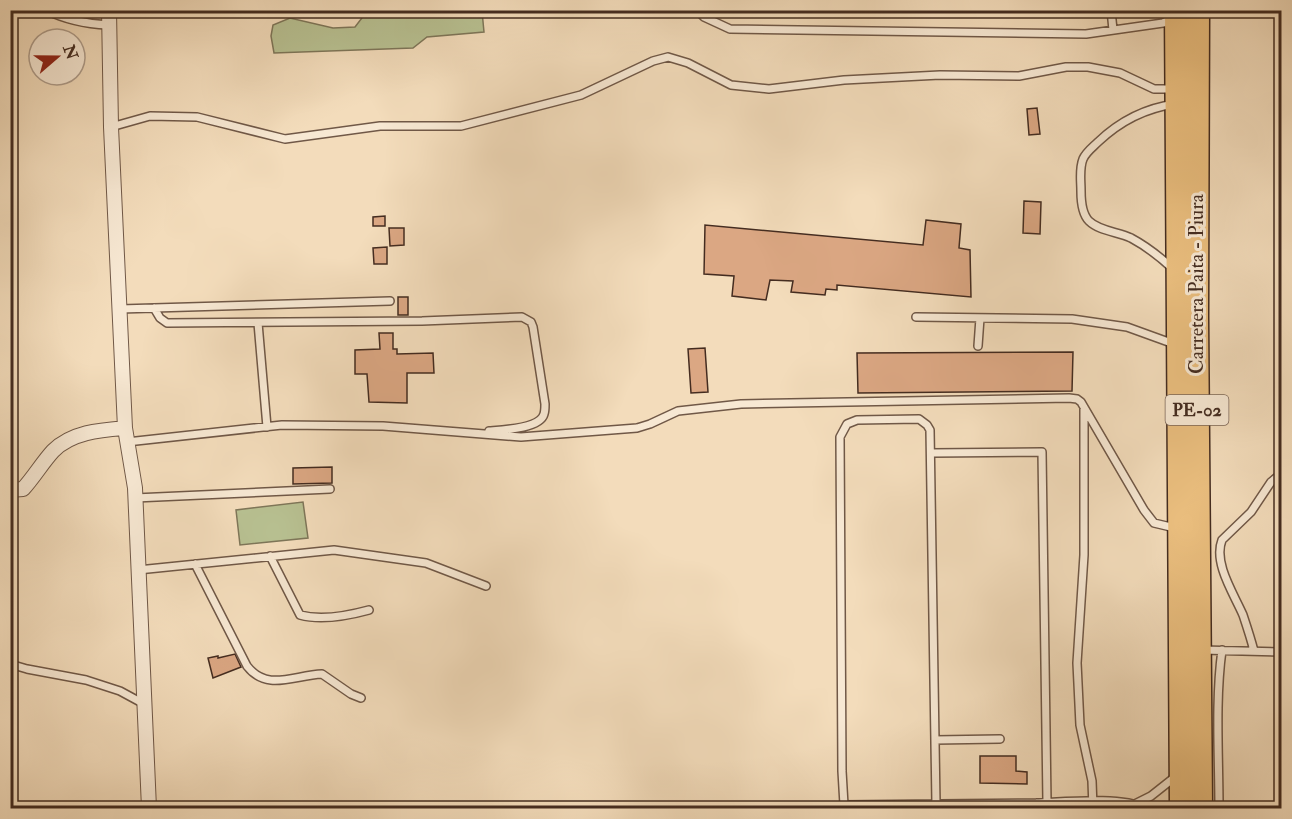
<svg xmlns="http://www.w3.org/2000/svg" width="1292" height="819" font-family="'IM FELL Double Pica',serif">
	<rect width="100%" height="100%" fill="#f3dcbb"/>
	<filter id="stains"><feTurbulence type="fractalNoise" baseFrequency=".00333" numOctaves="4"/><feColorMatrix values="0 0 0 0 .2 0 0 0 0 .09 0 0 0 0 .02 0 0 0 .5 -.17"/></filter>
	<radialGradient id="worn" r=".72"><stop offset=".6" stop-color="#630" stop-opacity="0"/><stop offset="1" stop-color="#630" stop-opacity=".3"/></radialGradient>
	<!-- green -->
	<path fill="#b8c192" stroke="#7e7659" stroke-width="1.5" d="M368 10 482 11 484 32 427 37 413 48 274 53 271 36 273 25 290 18 333 28 355 27Z
		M303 502 308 538 240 545 236 510Z"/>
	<!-- building -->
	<path fill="#dba783" stroke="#442c20" stroke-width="1.5" d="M1037 108 1040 134 1029 135 1027 109Z
		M1024 201 1041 202 1040 234 1023 233Z
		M385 216V226H373V217Z
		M926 220 961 224 959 248 970 250 971 297 837 285V290L826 289 825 295 791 292 793 281 770 280 766 300 732 296 734 276 704 274 705 225 923 245Z
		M389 228H404V245L390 246Z
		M387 247V264H374L373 248Z
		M398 297H408V315H398Z
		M379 333H393V349H397V354L433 353 434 373H407V403L369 402 367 374H355V350L380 349Z
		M705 348 708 392 691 393 688 349Z
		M1073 352 1072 391 858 393 857 353Z
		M332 467V483L293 484V468Z
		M235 654 241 667 213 678 208 658 218 656V658Z
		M980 756H1016V771L1027 772V784L980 783Z"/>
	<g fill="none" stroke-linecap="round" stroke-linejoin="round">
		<defs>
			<path id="lane" d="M46 10C66 20 87 24 108 25
				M697 10 704 17 730 29 1086 34 1163 23 1173 18
				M1111 10 1113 30
				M111 127 150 116 197 117 285 139 380 126H461L581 95 653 61 668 57 688 63 731 85 769 89 844 80 940 75 1019 76 1066 67H1088L1120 73 1154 89H1173
				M1172 268C1160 257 1146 246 1131 238 1119 232 1099 231 1089 221 1082 214 1081 201 1081 191 1081 180 1079 169 1083 159 1086 152 1093 147 1098 142 1119 122 1146 108 1175 104
				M154 308 160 318 167 323 422 321 522 317 531 322 533 327 545 404C545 407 545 411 544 414 540 429 502 430 489 431
				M120 309 390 301
				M916 317 1072 319 1127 327 1174 344
				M258 323 267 427
				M978 346 980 318
				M1084 409V555L1077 663 1080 725 1092 781 1093 808
				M127 442 282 425 383 426 521 437 637 428 650 424 678 411 741 404 1069 398 1077 399 1081 402 1144 510 1154 523 1175 528
				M932 453 1042 452 1047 802
				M135 498 330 489
				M270 556 300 615C322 621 347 616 369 610
				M195 564 247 666C267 692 294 675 322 674L351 694 361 698
				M138 570 334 550 426 563 486 586
				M1202 650 1282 652
				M1254 651C1251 639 1247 627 1243 615 1234 594 1213 563 1222 540L1251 512 1271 482 1282 473
				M10 664 27 669 86 680 120 691 144 704
				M935 740 1000 739
				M936 804 930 430 927 425 919 419 857 420 847 424 840 437 842 771 844 805C908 804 972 804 1036 803 1064 802 1121 796 1145 808
				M1135 804 1151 796 1175 777
				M1219 808C1219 757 1215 701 1222 650"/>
			<path id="street" d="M109 10 111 127 125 428 135 488 149 808
				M10 490 23 489C34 477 42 463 53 451 72 432 101 430 125 428"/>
			<path id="highway" d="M1177 10 1182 808
				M1197 10 1196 316 1200 808"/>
		</defs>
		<!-- lane casing -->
		<use href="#lane" stroke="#705847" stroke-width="10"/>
		<!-- street casing -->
		<use href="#street" stroke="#705847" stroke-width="16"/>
		<!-- highway casing -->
		<use href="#highway" stroke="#442c20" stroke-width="27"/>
		<!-- lane -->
		<use href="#lane" stroke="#f7e8d3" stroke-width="7"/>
		<!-- street -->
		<use href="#street" stroke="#f7e8d3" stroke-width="14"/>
		<!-- highway -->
		<use href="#highway" stroke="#eabe7e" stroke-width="24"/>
	</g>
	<g text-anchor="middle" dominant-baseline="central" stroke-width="6" stroke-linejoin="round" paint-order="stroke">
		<!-- shield labels -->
		<rect fill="#f7e8d3" stroke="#7a6456" stroke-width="1.5" x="1165.5" y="395" width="63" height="30" rx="4.5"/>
		<g font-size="18" font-weight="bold" fill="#442c20">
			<text x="1197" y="410">PE-02</text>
		</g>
		<!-- street labels -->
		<g font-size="20" fill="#442c20" stroke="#f7e8d3">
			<text transform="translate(1196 284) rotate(-90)">Carretera Paita - Piura</text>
		</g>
	</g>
	<!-- margin -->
	<rect width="1292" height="819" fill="none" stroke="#f3dcbb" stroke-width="36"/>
	<rect x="12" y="12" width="1268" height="795" fill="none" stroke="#442c20" stroke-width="3"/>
	<rect x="18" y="18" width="1256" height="783" fill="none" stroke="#442c20" stroke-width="1.5"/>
	<!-- north arrow -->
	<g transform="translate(57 57) rotate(70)"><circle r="28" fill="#f7e8d3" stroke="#af9d8b" stroke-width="1.5"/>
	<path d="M0-4.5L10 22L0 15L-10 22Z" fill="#8f2418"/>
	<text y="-9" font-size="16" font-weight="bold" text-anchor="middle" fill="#442c20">N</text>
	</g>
	<rect width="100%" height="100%" filter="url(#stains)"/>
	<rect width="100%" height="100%" fill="url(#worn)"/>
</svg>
